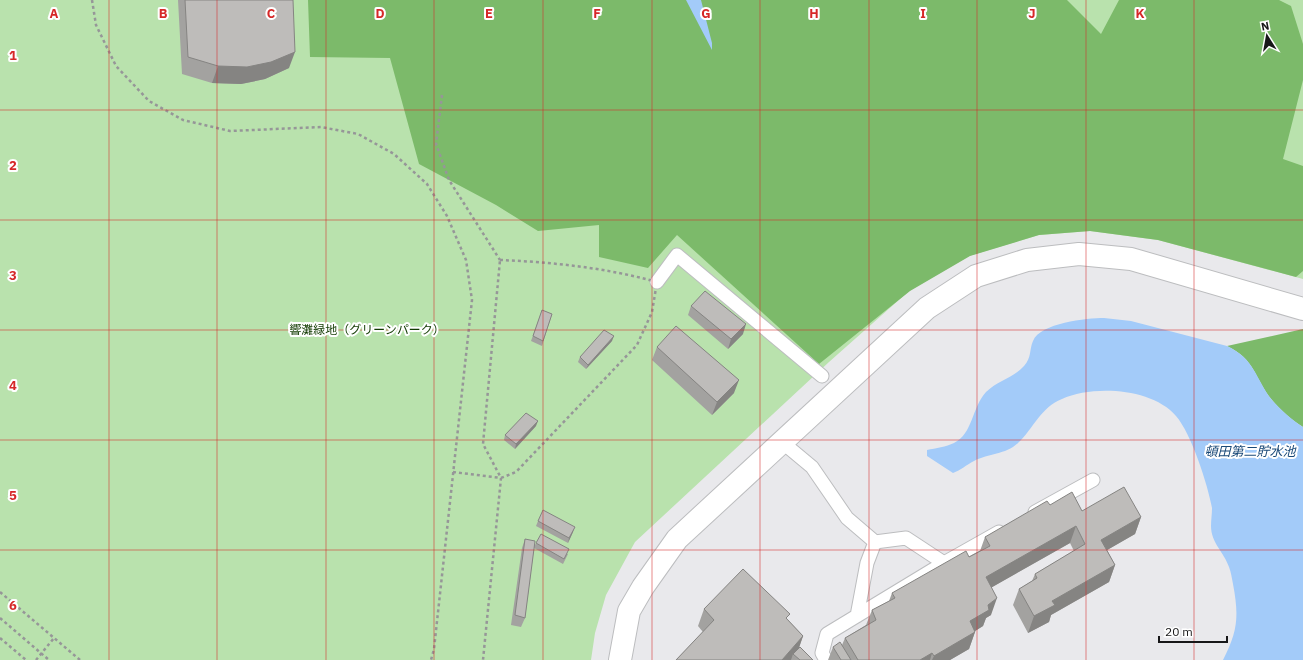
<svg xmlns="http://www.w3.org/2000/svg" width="1303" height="660" font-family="'IBM Plex Sans','Noto Sans JP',sans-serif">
	<rect width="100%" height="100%" fill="#e9e9ec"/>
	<!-- green -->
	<path fill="#b9e2ad" d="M0 0H1303V279L1158 240 1090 231 1039 235 969 256 909 291 829 362 635 542 606 595 595 633 591 660H0Z"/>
	<!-- forest -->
	<path fill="#7cba6a" d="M308 0H1067L1101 34 1119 0H1279L1291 6 1303 44V80L1283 159 1303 166V271L1296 277 1158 240 1090 231 1039 235 970 256 910 291 819 364 677 235 648 268 599 257V225L538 231 496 205 419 164 390 58 310 57Z
		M1303 329V427C1293 421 1280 410 1272 400 1254 378 1256 360 1227 346Z"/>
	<!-- water -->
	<path fill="#a3cbf9" d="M686 0H701L712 43V50Z
		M1104 318 1131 321 1227 346C1255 359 1255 378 1272 400 1280 409 1293 421 1303 427V660H1223C1238 631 1239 616 1233 584 1232 579 1231 572 1229 567 1224 552 1211 543 1211 526 1211 520 1212 514 1212 508 1208 485 1191 433 1176 416 1152 388 1093 385 1062 399 1040 408 1034 428 1018 443 1005 455 989 453 974 461 966 465 961 470 953 473L927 456V450C936 448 946 447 954 443 973 434 972 407 986 392 997 381 1013 378 1024 366 1032 357 1029 350 1033 341 1040 323 1087 318 1104 318Z"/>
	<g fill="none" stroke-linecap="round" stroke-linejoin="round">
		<defs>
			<path id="lane" d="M657 282 677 255 822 376
				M782 442 812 467 847 518 875 542 906 538 944 563 999 532
				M1035 512 1093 480
				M857 616 867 563 875 542
				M826 660 822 653 827 634 944 563"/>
			<path id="secondary" d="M620 660 629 611 643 587 677 539 927 308 976 276 1027 260 1079 254 1131 259 1303 309"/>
		</defs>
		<!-- lane casing -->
		<use href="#lane" stroke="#bcbdbf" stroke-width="15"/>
		<!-- secondary casing -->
		<use href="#secondary" stroke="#bcbdbf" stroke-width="24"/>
		<!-- path -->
		<path stroke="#969698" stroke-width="2.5" stroke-dasharray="3 3" stroke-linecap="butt" d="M92 0 96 25 116 66 149 101 183 120 230 131 321 127 358 134 394 154 427 184 447 216 466 260 472 300 434 649 431 660
			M442 95 436 144 449 180 500 260
			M500 260C552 262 607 268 657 282L652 312 637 345 516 472 501 478 483 444Z
			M453 472 501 478 483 660
			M0 592 80 660
			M0 618 49 660
			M0 638 26 660
			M36 660 54 638"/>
		<!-- lane -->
		<use href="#lane" stroke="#fff" stroke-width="13"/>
		<!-- secondary -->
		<use href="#secondary" stroke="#fff" stroke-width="22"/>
	</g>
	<!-- wall -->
	<path fill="#a3a2a0" d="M178 0H293L289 68 265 79 241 84 212 83 182 74Z
		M691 306 743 334 728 349 688 315Z
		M542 310 552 314 542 346 531 341Z
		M612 341 586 369 578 362 580 357Z
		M657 347 734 393 712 415 652 360Z
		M536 426 515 449 504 440 505 435Z
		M1050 505 1082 511 1141 517 1135 534 1107 550 1115 565 1109 582 1051 615 1049 622 1028 633 1013 605 1019 589 1032 581 1035 574 1074 551 1070 543 992 587 991 615 986 618 983 626 975 631V632L969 649 950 660H828L833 647 842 645 845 638 866 625 872 610 889 601 892 593 969 557 980 551 985 537Z
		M538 521 573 532 568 543 536 526Z
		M525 539 535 545 536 543 568 554 563 564 534 548 525 618 521 627 511 625 522 548Z
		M704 609 788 620 803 636 799 648 813 660H676L703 632 698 626Z"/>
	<!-- shaded-wall -->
	<path fill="#858482" d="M295 52 289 68 265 79 241 84 212 83 218 66Z
		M746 324 743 334 728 349 731 339Z
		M614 336 612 341 586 369 588 365Z
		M739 380 734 393 712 415 717 402Z
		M538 421 536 426 515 449 516 444Z
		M1141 517 1135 534 1095 557 1101 540Z
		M1076 526 1070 543 980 594 986 577Z
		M575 527 573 532 568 543 569 538Z
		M1115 565 1109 582 1051 615 1049 622 1028 633 1034 616 1052 601Z
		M997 598 991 615 986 618 983 626 964 638 970 621 988 605Z
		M975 632 969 649 950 660H932L934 656Z
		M803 636 797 653 793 654 791 660H782Z
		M932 653 930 660H920Z"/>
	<!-- building -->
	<path fill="#bebcba" stroke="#858482" d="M185 0H293L295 52 271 62 247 67 218 66 188 57Z
		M705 291 746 324 731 339 691 306Z
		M542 310 552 314 543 341 533 336Z
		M676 326 739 380 717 402 657 347Z
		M604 330 614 336 588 365 580 357Z
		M526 413 538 421 516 444 505 435Z
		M1124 487 1141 517 1101 540 1115 565 1052 601 1055 605 1034 616 1019 589 1037 578 1035 574 1085 544 1076 526 986 577 997 598 988 605 989 610 970 621 975 632 934 656 932 653 920 660H858L845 638 876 620 872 610 895 598 892 593 966 551 969 557 990 546 985 537 1047 501 1050 505 1072 492 1082 511Z
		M543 510 575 527 569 538 538 521Z
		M541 534 569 549 564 559 536 543Z
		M525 539 535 541 525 618 515 615Z
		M743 569 790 614 786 618 803 636 782 660H676L714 620 704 609Z
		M840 642 851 660H841L833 647Z
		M800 647 813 660H800L793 654Z"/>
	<!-- grid -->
	<path fill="none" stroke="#d62828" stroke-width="1" stroke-opacity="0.55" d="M109 0V660M217 0V660M326 0V660M434 0V660M543 0V660M652 0V660M760 0V660M869 0V660M977 0V660M1086 0V660M1194 0V660M0 110H1303M0 220H1303M0 330H1303M0 440H1303M0 550H1303"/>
	<g text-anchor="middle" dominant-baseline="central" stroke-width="4" stroke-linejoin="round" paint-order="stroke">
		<!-- park labels -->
		<g font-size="12" fill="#113a01" stroke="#fff">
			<text x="367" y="329">響灘緑地（グリーンパーク）</text>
		</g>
		<!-- water labels -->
		<g font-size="13" font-style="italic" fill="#184877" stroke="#fff">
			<text x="1250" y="451">頓田第二貯水池</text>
		</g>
	</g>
	<g font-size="13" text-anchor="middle" font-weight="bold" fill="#d62828" stroke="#fff" stroke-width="4" stroke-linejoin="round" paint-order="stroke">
		<text x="54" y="18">A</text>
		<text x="163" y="18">B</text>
		<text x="271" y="18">C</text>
		<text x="380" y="18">D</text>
		<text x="489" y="18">E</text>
		<text x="597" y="18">F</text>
		<text x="706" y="18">G</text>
		<text x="814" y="18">H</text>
		<text x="923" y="18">I</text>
		<text x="1032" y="18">J</text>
		<text x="1140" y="18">K</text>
		<text x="13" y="60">1</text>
		<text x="13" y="170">2</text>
		<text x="13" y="280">3</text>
		<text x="13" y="390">4</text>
		<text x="13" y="500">5</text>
		<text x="13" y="610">6</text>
	</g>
	<!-- north arrow -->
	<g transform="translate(1267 36) rotate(349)" stroke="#ffffff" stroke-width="3" paint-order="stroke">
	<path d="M0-3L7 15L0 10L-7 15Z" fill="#171718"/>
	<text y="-6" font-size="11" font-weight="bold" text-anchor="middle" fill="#171718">N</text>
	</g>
	<!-- scale -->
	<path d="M1159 636v6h68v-6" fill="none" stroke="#171718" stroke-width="2"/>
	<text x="1165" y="636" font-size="12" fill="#171718" stroke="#ffffff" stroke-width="3" paint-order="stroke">20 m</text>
</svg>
